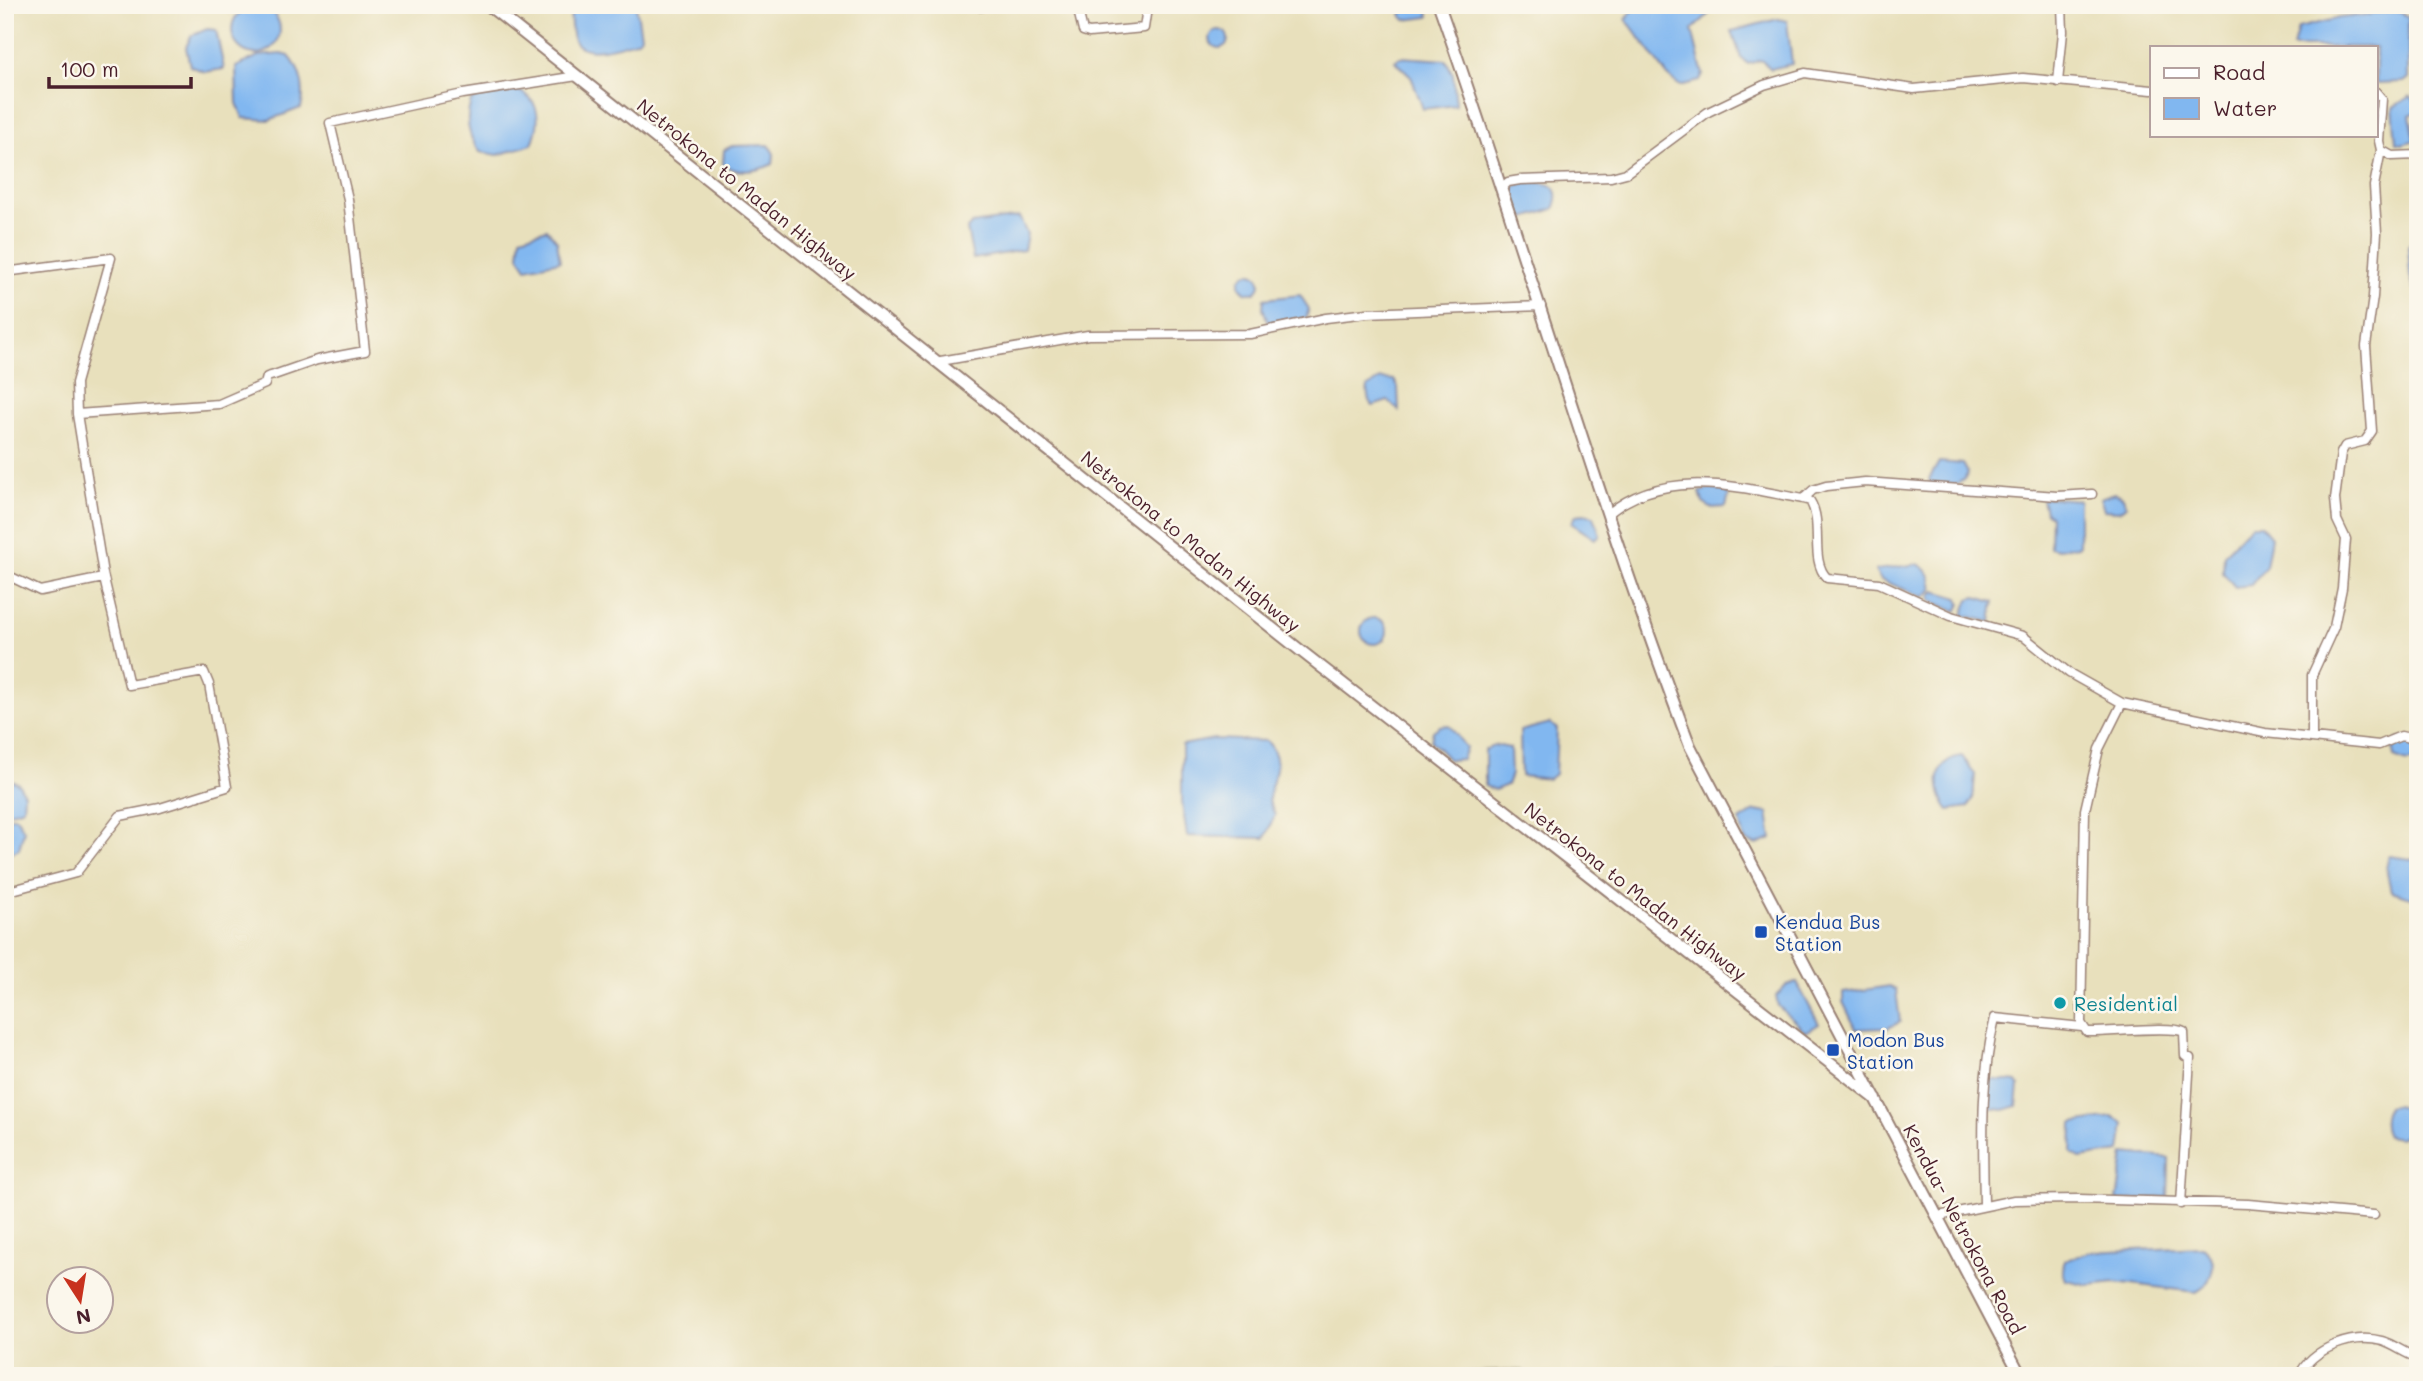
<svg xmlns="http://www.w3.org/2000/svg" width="2423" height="1381" font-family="Mali,sans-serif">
	<rect width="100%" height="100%" fill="#fbf7ec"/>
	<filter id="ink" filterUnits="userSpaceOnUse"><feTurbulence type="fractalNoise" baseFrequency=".0143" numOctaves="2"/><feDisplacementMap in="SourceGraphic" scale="14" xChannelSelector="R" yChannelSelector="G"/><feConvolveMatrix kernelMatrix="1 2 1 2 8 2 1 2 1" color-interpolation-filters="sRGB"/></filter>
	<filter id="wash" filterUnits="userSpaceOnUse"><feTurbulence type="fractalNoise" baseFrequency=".00686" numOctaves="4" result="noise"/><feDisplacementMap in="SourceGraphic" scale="28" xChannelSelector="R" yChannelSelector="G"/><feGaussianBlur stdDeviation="1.57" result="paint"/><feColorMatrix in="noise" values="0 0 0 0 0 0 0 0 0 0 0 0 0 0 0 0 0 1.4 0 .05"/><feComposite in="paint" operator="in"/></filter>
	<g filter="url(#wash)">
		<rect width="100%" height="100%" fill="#e8e0bc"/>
		<!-- green -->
		<path fill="#bfd376" stroke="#847950" stroke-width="2" d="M1522 1370 1532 1376H1450L1457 1373Z"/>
		<!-- water -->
		<path fill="#81b7f0" stroke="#666b8e" stroke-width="2" d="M570 5H636L641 36 638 40C623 45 580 60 573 38 570 29 571 15 570 5Z
			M1406 5H1427L1429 17 1405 20 1401 15Z
			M1637 5H1713L1710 13 1692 30 1703 75 1700 81 1680 86 1668 76 1626 19Z
			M232 30a24 24 0 1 1 48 0a24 24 0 1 1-48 0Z
			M2399 11 2408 17V78L2403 82 2376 83V47H2293L2298 28 2339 18Z
			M1778 19 1787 21 1792 64 1771 69 1761 60 1748 64 1741 58 1732 31Z
			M207 29 216 30 224 69 205 72 190 66 186 47 191 36Z
			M1210 39a9 9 0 1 1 18 0a9 9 0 1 1-18 0Z
			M281 54 289 56C301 70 306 90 301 108L269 120 243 118 237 103 236 67 258 56Z
			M1400 57 1446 60 1453 74 1456 105 1423 109 1411 76 1395 61Z
			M517 90C541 100 541 122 532 144L498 155 480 152C468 137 465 119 471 101L481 95Z
			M2411 96 2418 105 2416 112 2410 115 2415 140 2402 144 2396 143 2393 107Z
			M769 145 774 154 773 164C758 171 736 175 723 164L724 150 732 146Z
			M1524 182C1543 182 1566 182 1554 209L1522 219 1512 203 1511 189Z
			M1019 217 1027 234 1024 250 973 259 967 229 972 224Z
			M547 229 557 241 560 261 527 268 519 256 521 237Z
			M2414 239H2418V288L2415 291 2410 276 2408 246Z
			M1240 283a10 10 0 1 1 20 0a10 10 0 1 1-20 0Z
			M1300 295 1309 309 1306 318 1269 325 1263 308 1264 299Z
			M1381 379 1394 380 1398 387 1399 411 1388 401 1373 406C1367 401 1367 394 1368 387Z
			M1939 462 1963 464 1968 473C1960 489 1946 485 1931 485L1929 479Z
			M1709 489 1721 490 1729 495 1726 507 1711 508 1703 503 1700 492Z
			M2115 493 2123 497 2126 506 2119 511 2104 510 2100 498Z
			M2045 497 2079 500V546L2058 549 2050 547 2051 516 2045 512 2042 499Z
			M1585 514 1594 516 1600 535 1595 539 1571 523 1576 515Z
			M2251 525H2261L2271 537 2266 566 2251 585 2235 587 2223 573 2224 554Z
			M1918 564C1929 570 1931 576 1933 589L1924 597 1881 580 1876 573V570Z
			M1935 591 1959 598 1961 604 1957 612 1932 601 1930 596Z
			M1976 597 1994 602 1991 622 1963 615 1969 599Z
			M1361 631a13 13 0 1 1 26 0a13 13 0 1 1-26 0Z
			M1550 723 1557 729 1555 774 1549 779 1521 776 1520 731Z
			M1449 725 1466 748 1462 759 1449 760 1431 741 1433 731 1440 726Z
			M1214 739 1267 741C1286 764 1271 775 1269 799 1269 804 1273 809 1275 815L1265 838 1187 836 1182 802V745Z
			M2398 739 2418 742 2414 760 2407 762 2394 757 2392 745Z
			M1495 745 1510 748 1511 774 1507 785 1495 790 1485 786V750Z
			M1962 756 1975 774 1973 799 1968 807 1949 810C1934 792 1933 759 1962 756Z
			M6 777 19 784 24 794 23 808 5 814Z
			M1755 811 1768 813 1772 839 1757 845 1745 841 1740 821Z
			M5 817H16L24 830 19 849 5 856Z
			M2389 856 2418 860V899L2391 891 2386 868Z
			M1797 983 1819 1024 1806 1032 1778 1006 1776 996 1787 985Z
			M1890 986 1896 990 1900 1022 1888 1028 1856 1029 1843 1002V993Z
			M1988 1079 2017 1082 2019 1086 2017 1106 2004 1110 1988 1108Z
			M2396 1105 2410 1110 2407 1134 2398 1138 2387 1136C2382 1127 2383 1114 2388 1107Z
			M2112 1117 2124 1123 2120 1152 2080 1158 2072 1153 2073 1123Z
			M2124 1154 2169 1158 2168 1197 2117 1201Z
			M2203 1247C2220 1259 2213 1284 2196 1292L2115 1282 2089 1285 2066 1280 2063 1272 2064 1261 2089 1252Z
			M1773 1366 1900 1374 1905 1376H1771Z"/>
	</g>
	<g filter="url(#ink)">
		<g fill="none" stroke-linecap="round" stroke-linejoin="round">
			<defs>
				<path id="minor" d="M1071 5 1078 10 1083 31 1089 33 1144 28 1147 8 1253 5
					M980 7 998 5
					M2058 82 2063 32 2062 5
					M2376 92 2382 99 2379 141 2381 150 2392 156 2418 155
					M1503 187 1508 182 1520 180 1611 177 1626 173 1708 112 1764 85 1805 73 1914 89 2023 78 2152 90
					M5 272 111 258 76 383 77 414 103 574 129 685 204 672 209 684 227 787 160 808 120 816 76 873 5 892
					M935 362 1088 335 1250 334 1326 318 1367 313 1541 306
					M77 414 219 404 265 384 267 377 274 375 317 360 365 351 348 199 330 123 463 94 577 76
					M1803 499 1813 490 1826 486 1865 482 2057 496 2092 494
					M1608 514C1664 467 1738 487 1803 499L1810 501C1824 523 1809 560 1827 578L1879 583 1951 616 2023 636 2069 673 2122 703 2265 733 2379 745 2401 736 2418 740
					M5 574 40 591 103 578
					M2122 703 2099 749 2085 810 2081 1023 2087 1032C2107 1033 2171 1025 2184 1032L2185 1056 2190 1058 2181 1204
					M2312 736V675L2334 627 2342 588 2346 539 2337 520 2335 499 2341 453 2345 446 2365 441 2372 431 2366 346 2373 297 2377 233 2374 186 2381 150
					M1984 1205C1983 1142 1980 1079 1995 1018L2082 1027
					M1939 1216 2014 1200 2079 1199 2248 1204 2374 1215
					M2299 1376C2312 1348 2353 1333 2382 1341 2395 1345 2405 1354 2418 1358"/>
				<path id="secondary" d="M488 5 1301 651 1876 1099
					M1439 5C1526 251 1597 502 1690 746L2021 1376"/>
			</defs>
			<!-- minor casing -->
			<use href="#minor" stroke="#998074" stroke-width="11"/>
			<!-- secondary casing -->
			<use href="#secondary" stroke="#998074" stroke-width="14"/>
			<!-- minor -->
			<use href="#minor" stroke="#fff" stroke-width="8"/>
			<!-- secondary -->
			<use href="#secondary" stroke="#fff" stroke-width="10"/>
		</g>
	</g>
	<!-- markers -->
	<g fill="#1a4fb4" stroke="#fbf7ec" stroke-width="2.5">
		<rect x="1754" y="925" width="14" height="14" rx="3.5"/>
		<rect x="1826" y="1043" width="14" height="14" rx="3.5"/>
	</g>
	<circle fill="#0f9aa8" stroke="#fbf7ec" stroke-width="2.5" cx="2060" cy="1003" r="7"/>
	<g text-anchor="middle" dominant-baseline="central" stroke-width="5" stroke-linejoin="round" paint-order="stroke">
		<!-- street labels -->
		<g font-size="19" fill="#4a1f2b" stroke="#fbf7ec">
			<text transform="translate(747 189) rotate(39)">Netrokona to Madan Highway</text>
			<text transform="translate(1191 541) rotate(39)">Netrokona to Madan Highway</text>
			<text transform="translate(1636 891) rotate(38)">Netrokona to Madan Highway</text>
			<text transform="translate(1964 1229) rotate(62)">Kendua- Netrokona Road</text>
		</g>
		<!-- transit labels -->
		<g font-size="19" fill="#164399" stroke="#fbf7ec" text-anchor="start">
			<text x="1775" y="921">Kendua Bus<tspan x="1775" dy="22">Station</tspan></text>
			<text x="1847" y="1039">Modon Bus<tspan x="1847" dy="22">Station</tspan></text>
		</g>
		<!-- culture labels -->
		<g font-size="19" fill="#0d838f" stroke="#fbf7ec" text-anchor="start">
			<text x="2074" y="1003">Residential</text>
		</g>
	</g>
	<!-- margin -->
	<rect width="2423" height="1381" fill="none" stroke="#fbf7ec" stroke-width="28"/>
	<!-- legend -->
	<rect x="2150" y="46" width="228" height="91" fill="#fbf7ec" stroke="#b4a19f" stroke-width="2"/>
	<rect x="2164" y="68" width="35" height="10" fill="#ffffff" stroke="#b4a19f" stroke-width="2"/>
	<text x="2213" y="80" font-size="21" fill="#4a1f2b">Road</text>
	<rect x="2164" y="98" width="35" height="21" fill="#81b7f0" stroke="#b4a19f" stroke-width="2"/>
	<text x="2213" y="116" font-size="21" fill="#4a1f2b">Water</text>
	<!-- north arrow -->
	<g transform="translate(80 1300) rotate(168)"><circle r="33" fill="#fbf7ec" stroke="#b4a19f" stroke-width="2"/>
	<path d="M0-5L12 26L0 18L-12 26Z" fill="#c8321e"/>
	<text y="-10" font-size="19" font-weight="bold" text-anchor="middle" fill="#4a1f2b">N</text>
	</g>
	<!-- scale -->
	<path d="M49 77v10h142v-10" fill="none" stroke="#4a1f2b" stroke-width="3.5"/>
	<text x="60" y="77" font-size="21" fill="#4a1f2b" stroke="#fbf7ec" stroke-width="5" paint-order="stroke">100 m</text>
</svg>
